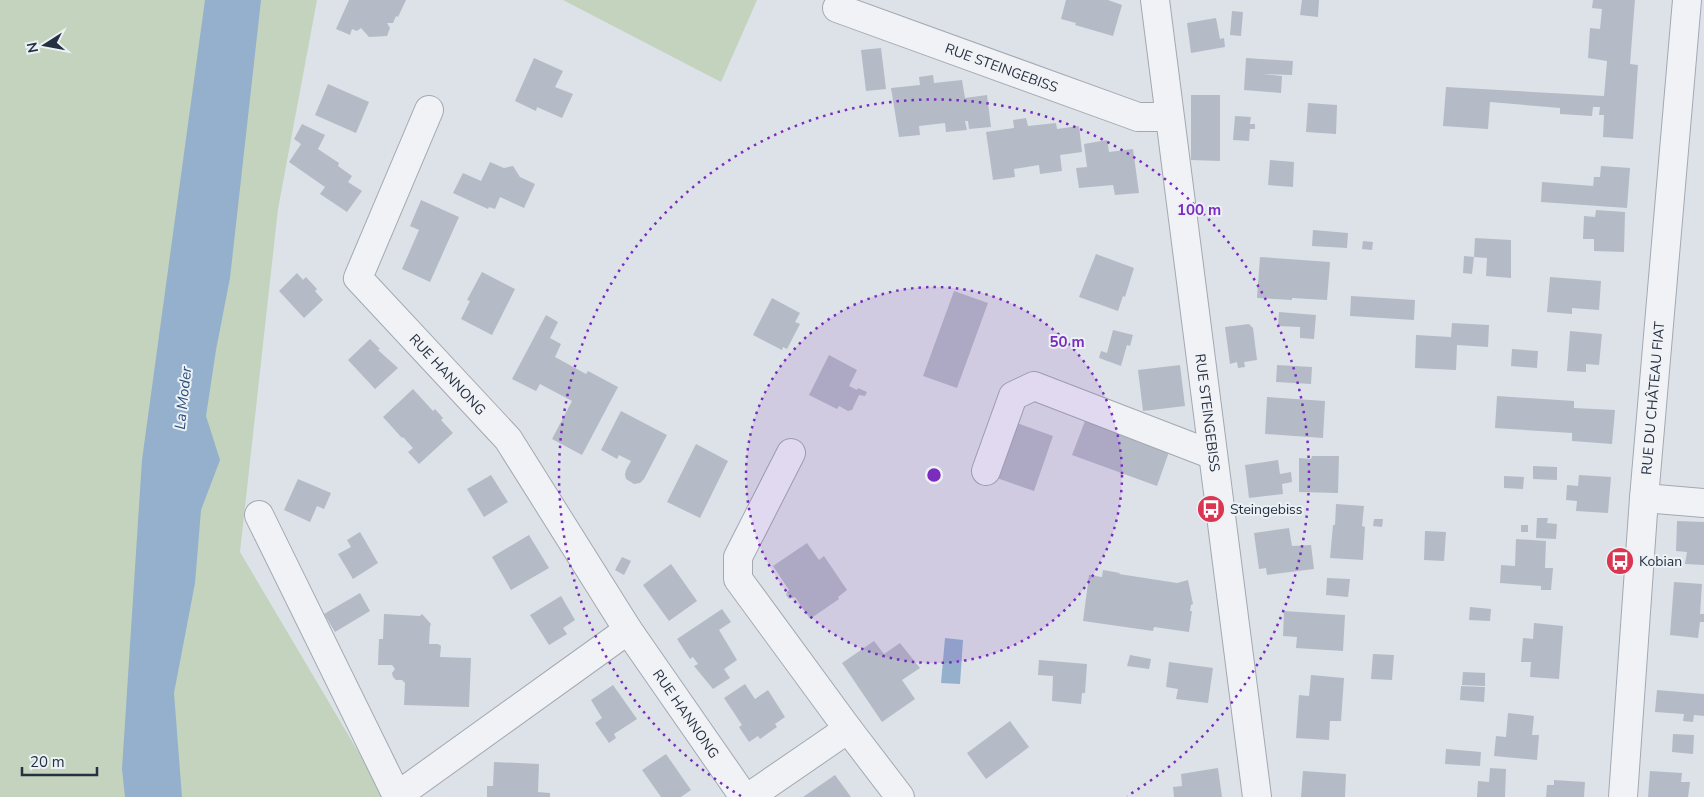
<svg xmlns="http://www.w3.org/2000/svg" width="1704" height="797" font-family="'Nunito Sans',sans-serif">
	<rect width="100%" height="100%" fill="#dde2e8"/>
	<!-- green -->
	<path fill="#c3d3bd" d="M0 0H317L278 209 240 552 385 797H0Z
		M563 0H757L721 82Z"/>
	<!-- water -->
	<path fill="#94b0cc" d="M205 0H261L230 278 216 350 206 416 220 460 201 510 195 583 174 693 182 797H125L122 769 142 460Z
		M945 638 963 640 960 684 941 683Z"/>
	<!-- building -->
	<path fill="#b4bbc6" d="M349 0H406L398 17 396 16 393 23H387L390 28 387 36 369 37 361 28 357 31 352 29 350 35 336 29Z
		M1066 0H1108L1122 5 1113 36 1075 25 1076 23 1061 19Z
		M1302 0H1319L1318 17 1300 15Z
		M1593 0H1635L1630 64 1638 65 1633 139 1603 137 1604 115H1599L1600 107H1593L1592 116 1560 114V108L1490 102 1488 129 1443 126 1446 87 1604 96 1607 61 1588 58 1590 28 1600 29 1602 9 1592 8Z
		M1232 11 1243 12 1241 36 1230 35Z
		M1216 18 1220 39 1224 38 1225 47 1191 53 1187 23Z
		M881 48 886 89 866 91 861 50Z
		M534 58 563 71 555 87 573 94 562 118 537 107 536 111 515 101Z
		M1246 58 1293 61 1292 75 1262 74 1282 76 1281 93 1244 90Z
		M933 75 934 83 962 80 965 98 987 95 991 127 969 129 968 121H965L967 130 946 132 945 123 919 126 920 135 899 137 891 88 920 85 919 77Z
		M328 84 369 102 356 133 315 115Z
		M1191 95H1220V161L1191 160Z
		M1308 103 1337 105 1336 134 1306 132Z
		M1235 116 1251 117 1250 124H1255V129H1250L1249 141 1233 140Z
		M1026 118 1028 126 1056 123 1057 129 1079 126 1082 152 1060 155 1062 171 1040 174 1039 165 1014 169 1015 177 993 180 986 132 1014 128 1013 120Z
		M302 124 325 135 318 149 339 163 338 166 352 176 348 182 362 191 347 212 320 194 325 187 289 162 301 144 294 139Z
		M1107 140 1109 152 1133 149 1139 193 1115 195 1113 185 1079 188 1076 168 1087 167 1084 144Z
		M1270 160 1294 162 1293 187 1268 185Z
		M490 162 504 168 513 166 520 177 535 184 524 208 500 197 495 209 489 207 488 209 453 193 463 173 481 181Z
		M1601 166 1630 168 1627 208 1541 202 1542 182 1593 186 1594 177H1600Z
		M421 200 459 217 430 282 402 269 419 230 410 226Z
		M1596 210 1625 212 1624 252 1594 251V239H1583L1584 216 1595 217Z
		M1313 230 1348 233 1347 248 1312 246Z
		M1475 238 1511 240V278L1486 276 1487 258 1474 257 1472 274 1463 273 1464 256 1474 257Z
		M1363 241 1373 242 1372 250 1362 249Z
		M1096 254 1134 268 1125 297 1123 296 1118 311 1079 297Z
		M1260 257 1330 262 1327 300 1292 298V300L1257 298Z
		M482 272 515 289 492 335 461 319 470 301 467 300Z
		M297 273 303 280 306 277 317 289 315 291 323 300 304 318 279 291Z
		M1550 277 1601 281 1599 310 1572 308V314L1547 312Z
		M954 291 988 303 957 388 923 376Z
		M1351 296 1415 300 1414 320 1350 316Z
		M772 298 800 313 795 322 800 324 787 349 783 347 782 350 753 335Z
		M1279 312 1316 315 1314 339 1300 338V327L1278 326Z
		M546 315 558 322 550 338 561 344 555 357 586 374 588 371 618 387 582 455 552 439 572 401 540 384 536 391 512 379Z
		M1452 323 1489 325 1488 347 1457 345 1456 370 1415 368 1416 335 1451 337Z
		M1249 324 1253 328 1257 360 1244 362 1245 367 1238 368 1237 362 1230 364 1225 327Z
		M1113 330 1133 335 1130 346 1127 345 1121 366 1099 358 1101 351 1107 353Z
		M1570 331 1602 334 1599 365 1586 364V372L1567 371Z
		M370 339 380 349 378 350 398 368 375 389 348 360Z
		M1512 349 1538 351 1537 368 1511 366Z
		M829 355 857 370 849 386 857 390 858 388 867 392 865 396 859 395 852 410 848 411 839 406 837 409 809 395Z
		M1180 365 1185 406 1143 411 1138 370Z
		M1277 365 1312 367 1311 384 1276 382Z
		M413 389 433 411 435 409 443 418 441 420 453 433 419 464 408 452 413 448 403 437 402 438 383 417Z
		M1497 396 1574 401V408L1615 410 1612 444 1572 441V433L1495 428Z
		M1267 397 1325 401 1323 438 1265 434Z
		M621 411 667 435 644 479 640 483 634 484 626 479 625 475 626 470 631 461 619 455 617 459 601 450Z
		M1085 421 1169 452 1157 486 1072 455Z
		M1017 423 1053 436 1034 491 997 478Z
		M696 444 728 461 700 518 667 502Z
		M1312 456H1339L1338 493 1299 492V458L1311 459Z
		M1278 460 1280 474 1291 472 1292 482 1282 484 1283 494 1249 498 1245 465Z
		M1533 466 1557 467V480L1533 479Z
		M491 475 508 502 484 517 467 489Z
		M1579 475 1611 477 1608 513 1576 511 1577 501 1566 500 1567 485 1578 486Z
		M1504 476 1524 477 1523 489 1504 488Z
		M298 479 331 493 324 509 317 506 310 522 284 510Z
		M1336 504 1364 506 1362 526 1365 527 1363 560 1330 558 1333 525H1335Z
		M1537 518H1548L1547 523 1557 524 1556 539 1536 538Z
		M1374 519H1383L1382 527 1373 526Z
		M1677 521 1704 522V565L1685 564 1687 552 1676 551Z
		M1521 525H1528V532H1521Z
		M1289 528 1292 546 1311 545 1314 569 1267 575 1266 568 1259 569 1254 533Z
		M1425 531 1446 532 1444 561 1424 560Z
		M360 532 378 563 353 579 338 554 351 547 347 540Z
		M529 535 549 568 511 590 492 557Z
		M1516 539 1546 541 1545 568H1553L1551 590H1541V586L1500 583 1501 565 1515 566Z
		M807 543 819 560 824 556 847 590 838 597 839 599 810 619 795 597 789 599 786 595 787 592 789 590 773 566Z
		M622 557 631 561 624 575 615 570Z
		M671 564 697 601 669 621 643 585Z
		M1103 570 1120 573 1119 574 1177 583 1188 580 1193 604 1191 605 1190 611H1192L1189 632 1154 627 1153 631 1083 621 1089 575 1102 577Z
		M1327 578 1350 579 1348 597 1326 595Z
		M1674 582 1702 584 1700 614H1704V622H1700L1698 638 1670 635Z
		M360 593 370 611 335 632 324 614Z
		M561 596 575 620 563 628 567 634 549 645 530 615Z
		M1470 607 1491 609 1490 621 1469 620Z
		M722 609 731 622 719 630 737 660 724 669 730 678 713 689 694 666 698 664 693 657 690 659 677 639Z
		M1284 611 1345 615 1343 651 1296 648 1297 637 1283 636Z
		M384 614 420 616 422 614 431 624 430 626 429 644H438L441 646 440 657 471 658 469 707 404 705 405 683 402 680H396L393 677 392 673 395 669 392 665H378L379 639H383Z
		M1534 623 1563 626 1559 679 1530 677 1531 662H1521L1523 638 1533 639Z
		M874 641 884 654 900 643 920 668 902 680 915 699 882 722 842 663Z
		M1373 654 1394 655 1392 680 1371 679Z
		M1130 655 1151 659 1149 669 1127 666Z
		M1039 660 1087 664 1085 693H1082L1081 704 1052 701 1053 676 1038 675Z
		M1169 662 1213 668 1208 703 1176 699 1178 689 1166 687Z
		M1463 672 1485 673V686L1462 685Z
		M1311 675 1344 678 1341 721H1330L1329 740 1296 738 1299 695 1309 696Z
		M745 684 755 699 768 690 785 717 775 724 777 727 760 739 758 736 749 742 739 727 742 725 724 698Z
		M613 685 637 719 614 734 616 738 609 743 595 723 602 718 591 700Z
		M1461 686 1485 687 1484 702 1460 700Z
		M1657 690 1704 694V716L1694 715 1693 722 1683 721 1684 714 1655 712Z
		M1508 713 1534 716 1532 735H1539L1537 760 1494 756 1496 736 1506 737Z
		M1010 721 1029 747 986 779 967 753Z
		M1673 734 1694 735 1693 754 1672 752Z
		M1446 749 1481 752 1480 766 1445 764Z
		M666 754 691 790 681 797H661L642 770Z
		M494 762 539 764 538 792 550 793V797H487V786H493Z
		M1218 768 1222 797H1174L1173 787 1182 786 1181 774Z
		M1490 768 1506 769 1505 797H1477L1478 781 1489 782Z
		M1303 771 1346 774 1345 797H1301Z
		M1650 771 1682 773 1681 782H1690L1688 797H1648Z
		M835 775 851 797H803Z
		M1554 780 1585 782 1584 797H1546L1547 785H1554Z"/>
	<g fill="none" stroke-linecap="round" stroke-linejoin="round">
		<defs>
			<g id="minor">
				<path id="s1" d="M1155 0 1257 797"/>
				<path id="s2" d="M837 8 1138 117H1169"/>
				<path id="s3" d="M429 110 358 278 508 439 628 630 744 797"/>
				<path d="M791 453 738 557V579L848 729 900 797"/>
				<path d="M986 471 1013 396 1034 386 1213 455"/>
				<path d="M1644 498 1704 503"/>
				<path d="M259 515 397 796 628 630"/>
				<path d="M749 797 848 729"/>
				<path id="s4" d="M1623 797 1644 498 1687 0"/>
			</g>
		</defs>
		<!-- minor casing -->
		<use href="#minor" stroke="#a2a9b2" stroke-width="30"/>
		<!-- minor -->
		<use href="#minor" stroke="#f0f2f6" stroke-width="28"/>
	</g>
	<!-- distance rings -->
	<circle cx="934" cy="475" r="188" fill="#7b2cbf" fill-opacity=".12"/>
	<g fill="none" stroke="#7b2cbf" stroke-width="2.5" stroke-dasharray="2.5 5">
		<circle cx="934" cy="475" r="188"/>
		<path d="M741 796A375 375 0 1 1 1127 796"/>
	</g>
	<!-- icons -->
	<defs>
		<symbol id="bus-disc" viewBox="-11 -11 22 22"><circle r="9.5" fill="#da3551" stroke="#ecf1f6"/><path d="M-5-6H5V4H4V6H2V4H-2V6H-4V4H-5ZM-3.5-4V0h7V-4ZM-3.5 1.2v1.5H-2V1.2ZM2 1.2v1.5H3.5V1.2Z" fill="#fff"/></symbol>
	</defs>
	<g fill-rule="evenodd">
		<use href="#bus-disc" x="1195" y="493" width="32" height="32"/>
		<use href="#bus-disc" x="1604" y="545" width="32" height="32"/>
	</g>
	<g text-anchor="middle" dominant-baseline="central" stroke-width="4" stroke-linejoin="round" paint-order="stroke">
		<!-- street labels -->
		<g font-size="14" fill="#253040" stroke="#ecf1f6">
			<text stroke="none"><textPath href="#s2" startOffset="175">RUE STEINGEBISS</textPath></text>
			<text stroke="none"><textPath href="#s3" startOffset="314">RUE HANNONG</textPath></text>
			<text stroke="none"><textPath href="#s4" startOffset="400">RUE DU CHÂTEAU FIAT</textPath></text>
			<text stroke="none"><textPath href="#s1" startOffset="416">RUE STEINGEBISS</textPath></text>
			<text stroke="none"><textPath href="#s3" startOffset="730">RUE HANNONG</textPath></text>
		</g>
		<!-- poi labels -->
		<g font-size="14" fill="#253040" stroke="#ecf1f6" text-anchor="start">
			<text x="1230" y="509">Steingebiss</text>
			<text x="1639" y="561">Kobian</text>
		</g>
		<!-- water labels -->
		<g font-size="15" font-style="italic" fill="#2c4f78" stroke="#ecf1f6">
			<text transform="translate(183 398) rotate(-84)">La Moder</text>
		</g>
	</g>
	<circle cx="934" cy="475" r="8" fill="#7b2cbf" stroke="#ecf1f6" stroke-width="2.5"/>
	<g font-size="15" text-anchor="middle" font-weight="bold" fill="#7b2cbf" stroke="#ecf1f6" stroke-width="4" stroke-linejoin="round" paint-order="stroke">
		<text x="1199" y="215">100 m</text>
		<text x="1067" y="347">50 m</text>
	</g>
	<!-- north arrow -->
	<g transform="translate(45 45) rotate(259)" stroke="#ecf1f6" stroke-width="4" paint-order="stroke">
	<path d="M0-4L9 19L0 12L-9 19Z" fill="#253040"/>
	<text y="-8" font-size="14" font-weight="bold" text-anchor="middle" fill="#253040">N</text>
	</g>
	<!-- scale -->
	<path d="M22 767v8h75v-8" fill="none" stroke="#253040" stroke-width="2.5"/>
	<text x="30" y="767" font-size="15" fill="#253040" stroke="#ecf1f6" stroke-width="4" paint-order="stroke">20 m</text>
</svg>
